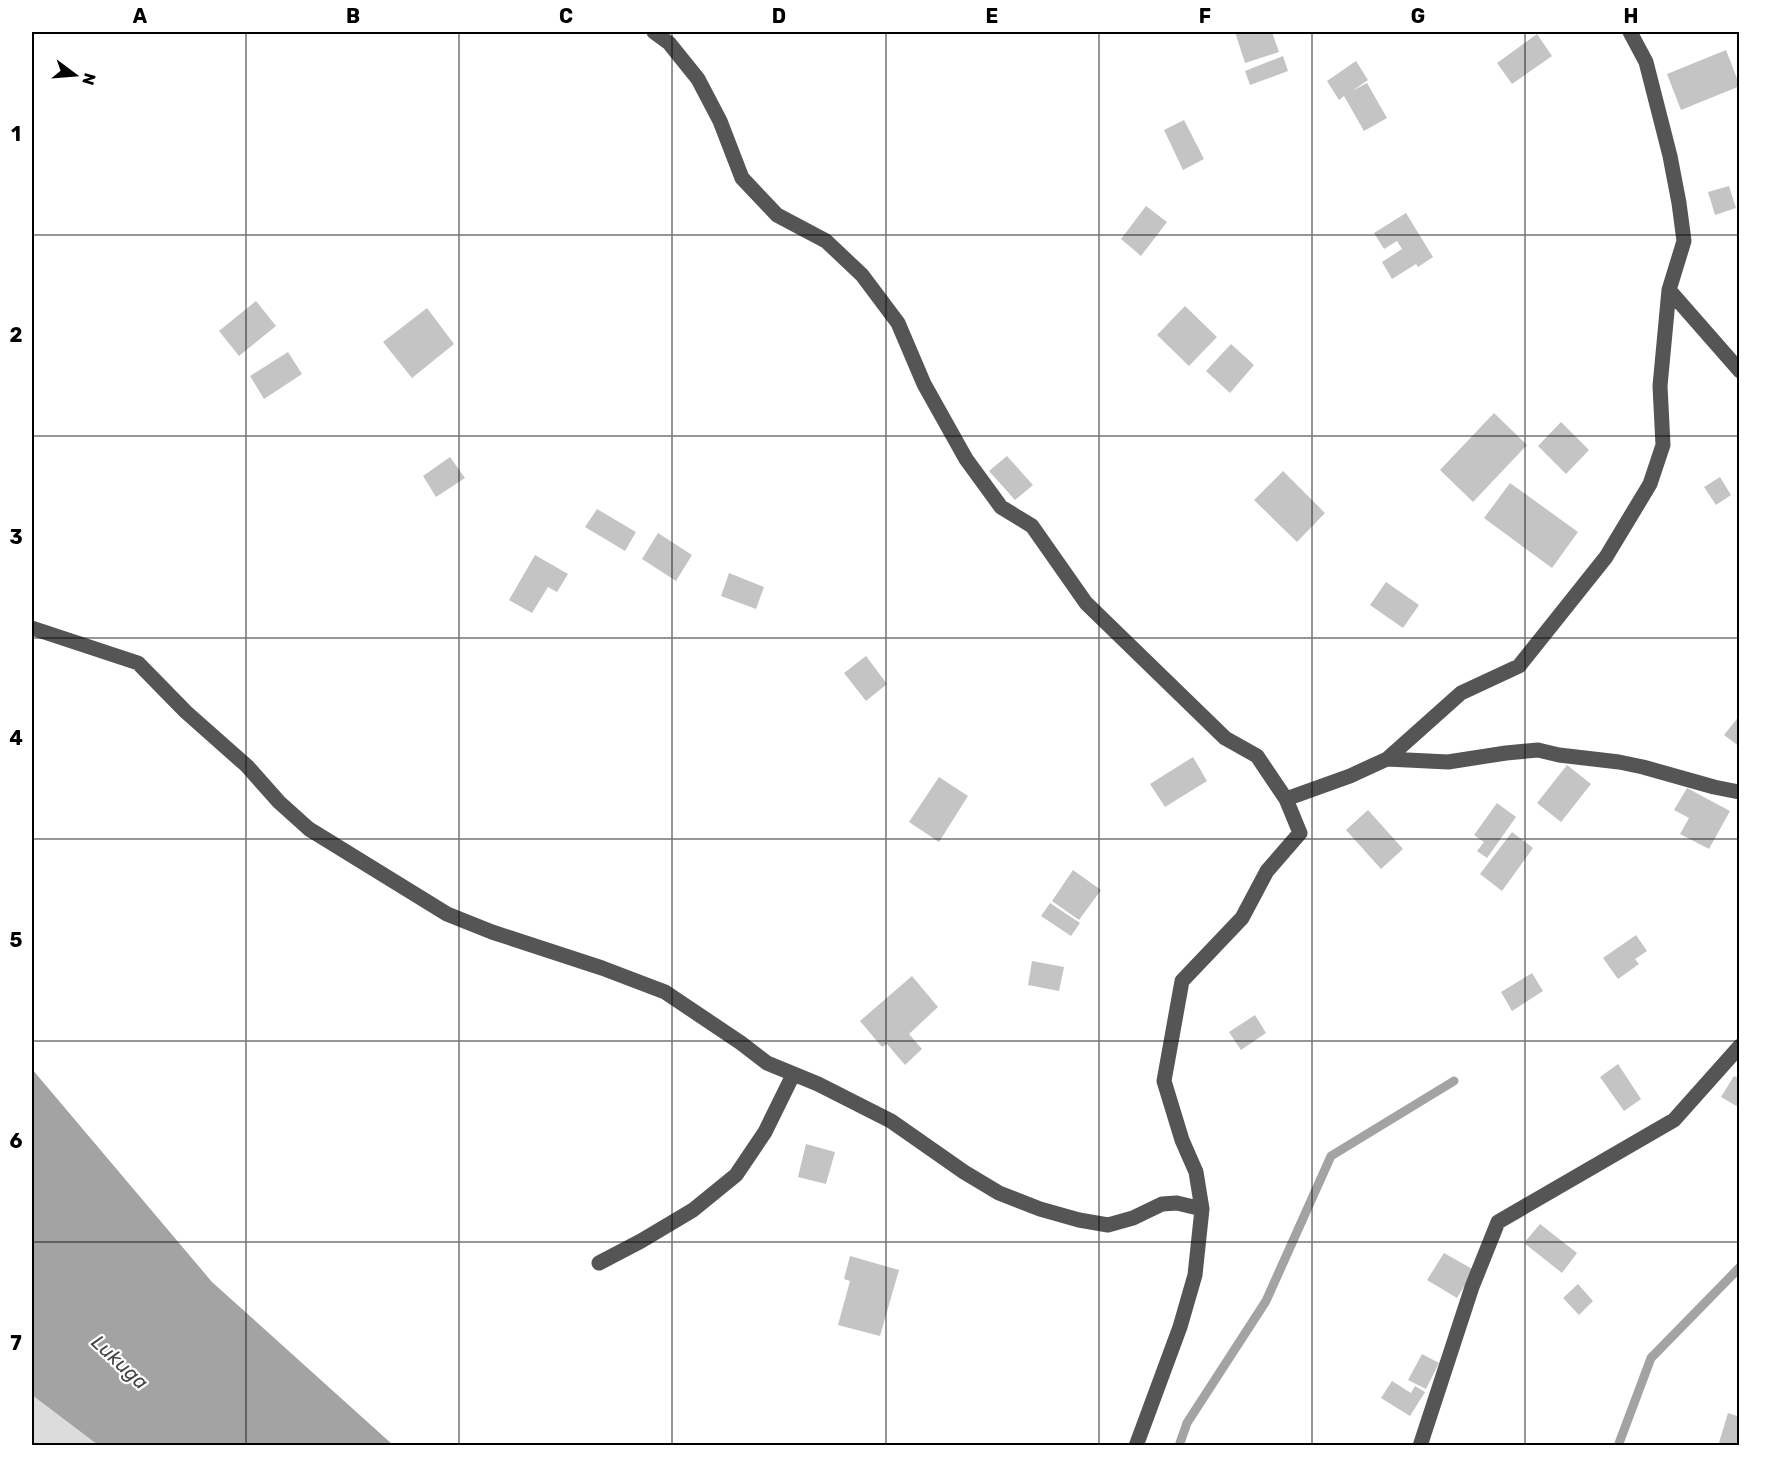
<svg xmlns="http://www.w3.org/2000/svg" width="1771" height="1477" font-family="Rubik,sans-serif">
	<rect width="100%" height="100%" fill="#fff"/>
	<!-- green -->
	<path fill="#dcdcdc" d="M32 1395 98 1445H32Z"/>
	<!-- water -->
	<path fill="#a3a3a3" d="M32 1069 212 1282 393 1445H98L32 1395Z"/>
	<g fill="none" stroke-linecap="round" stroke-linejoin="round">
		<!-- stream -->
		<path stroke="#a3a3a3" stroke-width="9" d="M1179 1446 1187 1423 1266 1301 1331 1156 1454 1081
			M1618 1446 1651 1358 1740 1267"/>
	</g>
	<!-- building -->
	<path fill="#c4c4c4" d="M1235 32H1272L1279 52 1245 63Z
		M1537 34 1552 56 1512 84 1497 63Z
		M1726 50 1740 86 1681 110 1667 74Z
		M1283 56 1288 71 1250 85 1245 71Z
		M1356 61 1368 80 1352 91 1367 83 1387 118 1364 131 1344 96 1339 100 1327 81Z
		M1184 120 1204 159 1183 170 1164 130Z
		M1729 186 1736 208 1715 215 1708 192Z
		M1146 206 1167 222 1141 256 1121 239Z
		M1406 213 1433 257 1418 267 1416 264 1392 279 1382 262 1402 249 1397 241 1384 249 1374 233Z
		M256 301 276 326 239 356 219 331Z
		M1185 306 1217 337 1189 366 1157 335Z
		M427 308 454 344 412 378 383 342Z
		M1231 344 1254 365 1230 393 1206 371Z
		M288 352 302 374 264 399 250 376Z
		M1494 413 1527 445 1473 502 1440 470Z
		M1561 422 1589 450 1566 474 1538 446Z
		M1007 456 1033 485 1015 500 989 471Z
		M450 457 465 478 436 497 423 476Z
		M1283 471 1325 513 1297 542 1254 500Z
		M1720 477 1731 495 1716 505 1704 487Z
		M1510 483 1578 532 1552 568 1484 518Z
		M597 509 636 532 625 551 585 527Z
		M658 533 692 555 676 581 642 559Z
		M535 555 568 574 557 592 548 587 532 613 509 600Z
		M729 573 764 587 756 609 721 596Z
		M1386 582 1419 605 1403 628 1370 605Z
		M866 656 887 684 866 701 844 673Z
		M1740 715V747L1724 735Z
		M1193 757 1207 781 1165 807 1150 784Z
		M1567 765 1591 784 1561 822 1537 803Z
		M939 777 968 796 939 842 909 822Z
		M1687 788 1730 811 1709 849 1680 834 1689 818 1674 810Z
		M1497 803 1516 817 1487 858 1477 851 1484 842 1474 835Z
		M1368 810 1403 849 1381 869 1346 830Z
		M1512 832 1533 848 1502 891 1480 874Z
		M1073 870 1101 890 1079 920 1052 901Z
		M1050 903 1080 923 1071 936 1041 916Z
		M1636 935 1647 951 1635 959 1639 964 1618 979 1603 958Z
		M1032 961 1064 967 1059 991 1028 985Z
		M1532 973 1543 991 1512 1011 1501 992Z
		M912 976 938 1007 909 1034 922 1049 905 1065 887 1044 882 1047 860 1021Z
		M1255 1015 1266 1033 1241 1050 1229 1032Z
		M1618 1064 1641 1099 1624 1111 1600 1077Z
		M1734 1076 1740 1079V1108L1721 1097Z
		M806 1144 835 1152 826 1184 798 1177Z
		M1540 1224 1577 1253 1562 1273 1524 1243Z
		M1444 1253 1474 1270 1457 1298 1427 1280Z
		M850 1256 899 1270 880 1336 838 1325 850 1281 844 1279Z
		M1578 1284 1593 1301 1579 1315 1563 1298Z
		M1422 1354 1439 1363 1426 1389 1408 1380Z
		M1392 1381 1411 1393 1415 1386 1425 1392 1410 1416 1381 1398Z
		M1728 1413 1740 1417V1446H1718Z"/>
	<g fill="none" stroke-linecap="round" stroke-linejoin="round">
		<!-- minor -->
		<path stroke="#555" stroke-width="15" d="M654 32 669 43 698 79 720 121 742 178 777 215 826 241 862 275 898 323 924 384 966 459 1001 507 1032 526 1086 603 1225 738 1257 756 1286 799 1300 833 1267 871 1242 918 1182 981 1164 1081 1182 1140 1196 1172 1202 1209 1195 1275 1180 1327 1136 1446
			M1669 290 1740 371
			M32 628 138 663 186 712 247 766 279 802 309 829 447 914 492 932 602 968 665 992 741 1043 767 1063 818 1084 891 1121 964 1172 999 1193 1040 1209 1079 1220 1108 1225 1133 1218 1162 1204 1177 1203 1202 1209
			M1387 759 1448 762 1506 753 1538 750 1559 755 1619 762 1643 767 1714 787 1739 792
			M1286 799 1350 776 1387 759 1461 693 1519 666 1606 557 1650 484 1663 445 1660 386 1669 290 1684 241 1679 203 1670 156 1646 62 1630 32
			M599 1263 641 1241 693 1210 736 1175 765 1132 793 1075
			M1420 1446 1472 1287 1498 1222 1674 1120 1740 1046"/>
	</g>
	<!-- grid -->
	<path fill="none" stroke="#000" stroke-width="1.5" stroke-opacity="0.55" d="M246 32V1446M459 32V1446M672 32V1446M886 32V1446M1099 32V1446M1312 32V1446M1525 32V1446M32 235H1740M32 436H1740M32 638H1740M32 839H1740M32 1041H1740M32 1242H1740"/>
	<g text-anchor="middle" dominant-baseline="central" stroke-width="4.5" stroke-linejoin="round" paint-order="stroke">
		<!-- water labels -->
		<g font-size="20" font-style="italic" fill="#444" stroke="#fff">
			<text transform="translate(120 1362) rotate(43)">Lukuga</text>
		</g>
	</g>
	<!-- border -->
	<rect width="1771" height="1477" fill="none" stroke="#ffffff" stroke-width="66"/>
	<!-- north arrow -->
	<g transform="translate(75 75) rotate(106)" stroke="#ffffff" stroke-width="4.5" paint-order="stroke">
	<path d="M0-4.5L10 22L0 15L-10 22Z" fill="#000000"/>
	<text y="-9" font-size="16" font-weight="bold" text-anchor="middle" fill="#000000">N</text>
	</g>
	<rect x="33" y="33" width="1705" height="1411" fill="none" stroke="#000" stroke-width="2"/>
	<g font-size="20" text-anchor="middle" font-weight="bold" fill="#000">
		<text x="140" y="23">A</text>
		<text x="353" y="23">B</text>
		<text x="566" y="23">C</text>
		<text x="779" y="23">D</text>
		<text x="992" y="23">E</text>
		<text x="1205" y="23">F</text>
		<text x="1418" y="23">G</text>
		<text x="1631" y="23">H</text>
		<text x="16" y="141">1</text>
		<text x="16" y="342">2</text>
		<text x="16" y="544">3</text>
		<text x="16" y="745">4</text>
		<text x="16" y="947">5</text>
		<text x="16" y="1148">6</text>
		<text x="16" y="1350">7</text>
	</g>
</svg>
